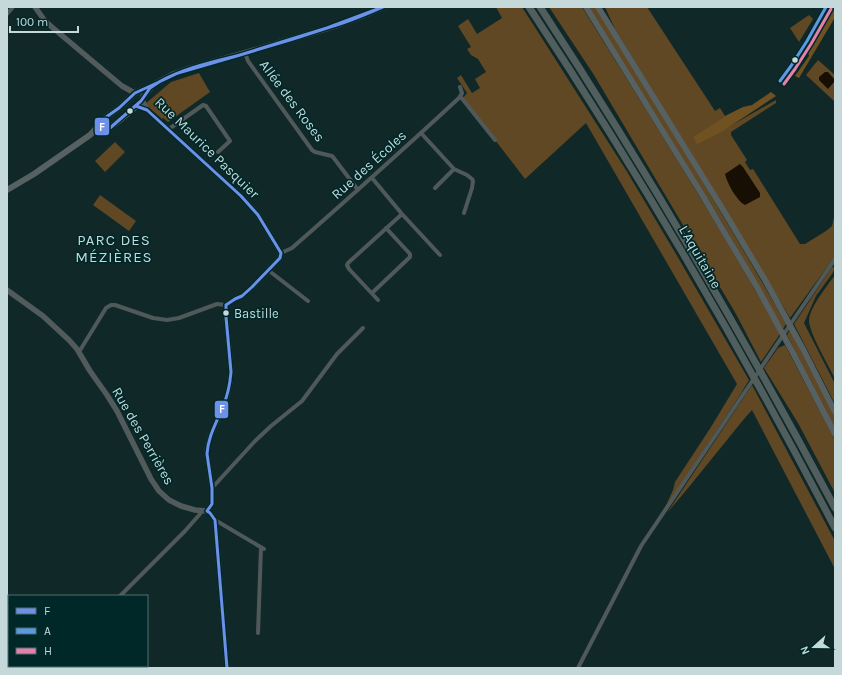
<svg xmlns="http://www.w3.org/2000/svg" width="842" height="675" font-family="Karla,sans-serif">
	<rect width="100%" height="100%" fill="#112829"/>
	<!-- green -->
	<path fill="#5f4823" d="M496 7H522L626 170 676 254 749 380 740 395 664 510 673 490 675 482 711 427 737 384 586 123 525 179 463 98 467 93 457 78 461 75 472 93 480 88 475 79 486 72 478 59 471 55 467 49 471 47 458 26 468 19 477 34 502 18Z
		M549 7H582C649 115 718 223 780 334L761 362 736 314 658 183 594 75Z
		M589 7H595C660 112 725 216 786 324L783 329 723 224Z
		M605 7H647L715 111 720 108 725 116 694 137 697 145 776 100V103L731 132V135L747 160 745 162 750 170 753 169 800 244H805L826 231 832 226 834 217 835 216V256L790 318 753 255 615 29Z
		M809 15 813 19 799 42 790 28Z
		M818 60 835 75V102L806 75Z
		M199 73 210 92 168 122 163 118 162 119 145 104 171 82Z
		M115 142 125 152 105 172 95 161Z
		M100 195 136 221 129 231 93 205Z
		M832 267 835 268 832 274 816 296 804 323 835 384V404L794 324Z
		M835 275V379C829 366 809 333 809 320 810 307 827 286 835 275Z
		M790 330 835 417V428L787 335Z
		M785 345 835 440V493L798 423 764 368 778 348Z
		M752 385 835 541V569L752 410 744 419 684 493 667 513Z"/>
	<!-- forest -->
	<path fill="#705222" d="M832 7H835L834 19 799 78 795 76 809 56 808 51 811 44 828 17Z
		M771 92 776 96 723 131 697 145 693 137 725 116 743 107 752 105Z"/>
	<!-- water -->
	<path fill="#170f04" d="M825 72H828L834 79 835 81 828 89 819 80V77Z
		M740 164 743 167 760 193V197L745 205C737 201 727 183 725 174Z"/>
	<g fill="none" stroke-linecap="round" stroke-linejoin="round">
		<!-- street -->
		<path stroke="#505959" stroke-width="4" d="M7 14 13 7
			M245 53 248 61 312 150 315 152 332 156 333 157 358 190
			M780 81C791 69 798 54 807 41 813 30 821 19 826 7
			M460 96 495 140
			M169 129 203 105 206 106 230 141 218 152
			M421 133 454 169 467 175 472 179 473 181 472 188 464 213
			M372 178 402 214 440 255
			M435 188 454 169
			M281 253 292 248C349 198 405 148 460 97L462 93 460 87
			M268 270 308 301
			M372 293 410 257V254L386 228
			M378 300 349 269 347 265 348 263 402 214
			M79 352 106 308 111 305H115L153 318 167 320 179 318 217 304 226 305
			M212 488 255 441 271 426 302 401 337 354 363 328
			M215 520 264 549
			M120 596 185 531 200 514 202 511
			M258 633 261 547
			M132 666V668
			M50 668 52 666
			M578 668 641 546 796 316 835 259"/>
		<!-- secondary -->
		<path stroke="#525b5b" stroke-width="5.5" d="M35 7 45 21 53 28 122 86 131 91 135 93
			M142 100 147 110 241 196 253 209 258 215 281 253 280 258 252 287 242 296 235 299 226 305V317L231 372C230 386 227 399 221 412 215 426 207 439 207 454L212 488V504L207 511
			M7 290 43 316 69 340 77 349 90 371 107 395 117 411 151 479 159 491 169 500 181 506 195 510 207 511 210 513 215 520 227 668"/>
		<!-- primary -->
		<path stroke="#576161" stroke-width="6" d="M586 7 701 193 758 289 793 353 835 434
			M598 7 722 208 765 280 803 349 835 412
			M153 85 143 97 142 100 140 103 120 120 108 129C104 129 102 128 101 124L102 120 119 108 135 93 153 85 174 74 188 69 245 53 335 26 360 17 383 7
			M7 190 34 174 90 135 101 123"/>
		<!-- highway -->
		<path stroke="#515e5e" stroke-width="7" d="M529 7C640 175 742 349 835 528
			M540 7C646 169 744 337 835 508"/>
		<defs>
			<path id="bus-1" d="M383 7C365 15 346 23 327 28Z
				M240 55 327 28
				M240 55 293 39 327 28
				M159 82 150 88 141 101 110 128 106 129C101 128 100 124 102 120L119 108 135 93Z
				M159 82C184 68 212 62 240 55
				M159 82 178 73 240 55
				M136 106 147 110 241 196 258 215 281 253
				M226 305 235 299 242 296 252 287 280 258 281 253
				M207 511 212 504V488L207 454C208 436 217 422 223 406 228 395 230 384 231 372L226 317V305
				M207 511 210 513 215 520 227 668"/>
			<path id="bus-2" d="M780 81 791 66 807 41 826 7"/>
			<path id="bus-3" d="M784 84 795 69 811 44 831 9"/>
		</defs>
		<!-- bus-1 casing -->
		<use href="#bus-1" stroke="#002829" stroke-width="6"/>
		<!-- bus-2 casing -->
		<use href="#bus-2" stroke="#002829" stroke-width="6"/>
		<!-- bus-3 casing -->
		<use href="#bus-3" stroke="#002829" stroke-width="6"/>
		<!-- bus-1 -->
		<use href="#bus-1" stroke="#6d91e9" stroke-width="3"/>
		<!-- bus-2 -->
		<use href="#bus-2" stroke="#5b99e2" stroke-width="3"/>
		<!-- bus-3 -->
		<use href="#bus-3" stroke="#e580a9" stroke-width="3"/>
	</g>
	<!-- markers -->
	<g fill="#c5d9da" stroke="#002829" stroke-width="1.5">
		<circle cx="795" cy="60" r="3.5"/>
		<circle cx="130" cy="111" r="3.5"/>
		<circle cx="226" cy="313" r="3.5"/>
	</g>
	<g text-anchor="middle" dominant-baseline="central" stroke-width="3.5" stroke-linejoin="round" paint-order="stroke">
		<!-- bus labels -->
		<g font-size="13" fill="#c5d9da" stroke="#002829" text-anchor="start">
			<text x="234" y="313">Bastille</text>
		</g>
		<!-- street labels -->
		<g font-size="14" fill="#c5d9da" stroke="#002829">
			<text transform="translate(292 101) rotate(53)">Allée des Roses</text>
			<text transform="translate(207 148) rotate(44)">Rue Maurice Pasquier</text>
			<text transform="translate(369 165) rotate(-42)">Rue des Écoles</text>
			<text transform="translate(700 257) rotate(60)">L'Aquitaine</text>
			<text transform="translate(143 436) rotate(60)">Rue des Perrières</text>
		</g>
		<!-- neighbourhood labels -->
		<g font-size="15" letter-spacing="1" fill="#c5d9da" stroke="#002829">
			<text x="114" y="240">PARC DES<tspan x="114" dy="17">MÉZIÈRES</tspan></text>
		</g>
	</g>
	<g stroke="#002829" stroke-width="1.5">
		<rect x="94" y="117" width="16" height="19" rx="4" fill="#6d91e9"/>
		<rect x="214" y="400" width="15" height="19" rx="4" fill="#6d91e9"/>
	</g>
	<g font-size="11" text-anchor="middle" font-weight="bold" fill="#fff">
		<text x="102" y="131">F</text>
		<text x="222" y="413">F</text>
	</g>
	<!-- border -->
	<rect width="842" height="675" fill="none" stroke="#c5d9da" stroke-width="16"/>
	<!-- legend -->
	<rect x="8" y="595" width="140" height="72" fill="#002829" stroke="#4f6f70"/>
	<rect x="16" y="608" width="20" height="6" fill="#6d91e9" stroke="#4f6f70"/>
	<text x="44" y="615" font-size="12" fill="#c5d9da">F</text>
	<rect x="16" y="628" width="20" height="6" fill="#5b99e2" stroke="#4f6f70"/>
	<text x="44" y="635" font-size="12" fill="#c5d9da">A</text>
	<rect x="16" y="648" width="20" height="6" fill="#e580a9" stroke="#4f6f70"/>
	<text x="44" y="655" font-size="12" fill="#c5d9da">H</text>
	<!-- north arrow -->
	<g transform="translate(814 647) rotate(249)" stroke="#002829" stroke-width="3" paint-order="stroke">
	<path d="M0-3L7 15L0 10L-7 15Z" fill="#c5d9da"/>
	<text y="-6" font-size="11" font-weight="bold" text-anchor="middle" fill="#c5d9da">N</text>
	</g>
	<!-- scale -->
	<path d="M10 26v6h68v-6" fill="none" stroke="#c5d9da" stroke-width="2"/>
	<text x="16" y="26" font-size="12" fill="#c5d9da" stroke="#002829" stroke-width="3" paint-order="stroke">100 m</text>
</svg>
